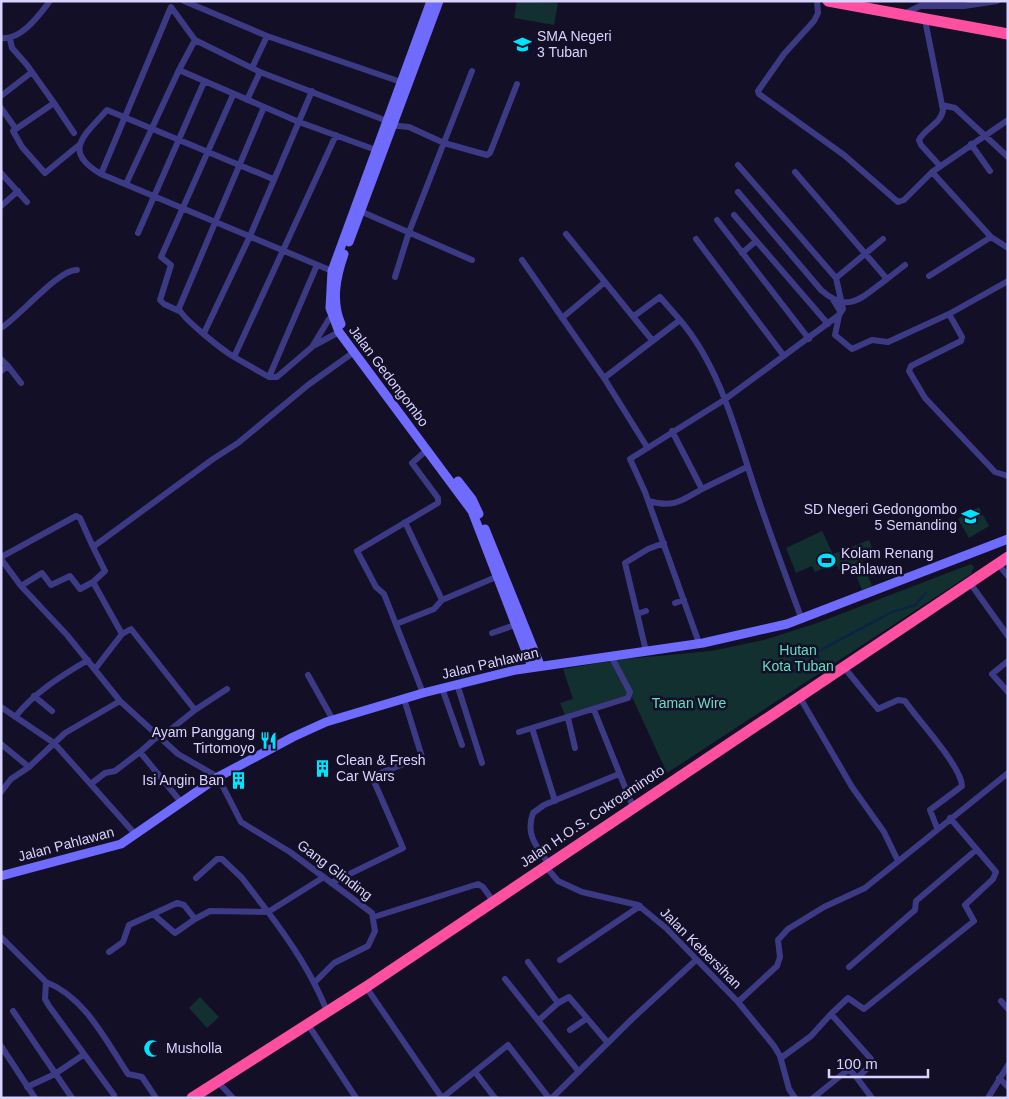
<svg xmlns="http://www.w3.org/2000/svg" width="1009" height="1099" font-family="Arial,sans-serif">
	<rect width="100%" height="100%" fill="#130f26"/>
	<!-- green -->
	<path fill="#12302f" d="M517 1 558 3 554 25 514 18Z
		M979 507 989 526 969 538 958 519Z
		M822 531 833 554 869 540 875 555 862 560 872 586 862 590 852 565 839 570 836 563 815 572 812 566 796 573 786 548Z
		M971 564 974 567 971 574 667 773 615 660 711 651 764 640 817 623Z
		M611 661 629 695 566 718 560 703 573 699 563 669Z
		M200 997 219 1017 207 1028 189 1008Z"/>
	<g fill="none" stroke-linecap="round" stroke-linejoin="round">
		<!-- stream -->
		<path stroke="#0c2248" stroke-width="2" d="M802 647 815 650 819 659 815 664 794 672 791 655 796 650Z
			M817 652 892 612 915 605 926 593"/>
		<!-- street -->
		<path stroke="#3d3a85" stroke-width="6" d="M184 1 267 36 401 82
			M817 1 818 13 814 21 784 54 758 91 759 94 844 155 898 202 904 200 932 172 991 237 1008 248
			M904 14 920 6H964L997 1
			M925 20 943 110C941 124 925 128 919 140L921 145 940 166
			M1 38C21 41 39 15 50 1
			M10 39 12 48 27 65 54 103 13 131 22 147 45 173 79 145
			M252 68 267 36
			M179 70 299 122 376 150
			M1 96 32 72
			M247 100 260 72
			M54 103 74 133
			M942 105 955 108 1008 157
			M264 107 179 308C180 317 224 351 234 357L336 135
			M1 108 16 129
			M389 125 409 127 444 143 487 155 490 153 517 84
			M971 144 990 171
			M738 165 836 278 883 239
			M795 172 887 279 905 265
			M932 172 1008 120
			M1 173 27 202
			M101 174 171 7 195 40 260 72 387 121
			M273 179 107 110C85 135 61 151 101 174L332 271
			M126 184 179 70 195 40
			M738 192 821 290C849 315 862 297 887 279
			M1 206 18 191
			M360 211 472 260
			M734 215 828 324
			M717 220 809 339
			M138 233 204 82
			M566 234 652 340
			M696 239 784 356
			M742 253 756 241
			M522 260 604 378 647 447
			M929 276 991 237
			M395 277 409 232 472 71
			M832 298 840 311 835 335 852 349 872 340 888 342 949 314 962 337 961 341 911 366 909 371 925 398 995 472 1008 476
			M179 311 164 304 160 300 171 265 161 257 233 95
			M949 314 1008 281
			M634 316 660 297 680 320
			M562 318 605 282
			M1 328C19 317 60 268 77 270
			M204 333 250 236 312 91
			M315 345 339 332
			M234 357 269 377H277L312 347 329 319 334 315
			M1 359 8 366 1 371
			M8 366 21 383
			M269 377 317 265
			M604 378 680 320C721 368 737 436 757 495 771 537 787 579 802 620
			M672 431 702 489 747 467
			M648 501C674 508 681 501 702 489
			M405 522 442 600
			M1 557 76 516 80 518 93 547
			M1 559 21 586 67 635 120 701 178 754 218 777 241 822 290 852 372 913 375 931 368 946 334 963 315 982
			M998 564 1008 576
			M93 582 105 571 93 547 213 459 238 443 308 385 354 352
			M970 583 1008 636
			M21 586 42 573 51 585 70 576 80 589 93 582 122 634
			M675 603 684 600
			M637 614 646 611
			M396 624 434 609 442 600 496 577
			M492 633 515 625
			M699 643 645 492 630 459 724 400 839 315 843 309 836 278
			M646 651 625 563 648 549 664 543
			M1008 661 992 674 1008 692
			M843 666 878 709 898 700 905 701C917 719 962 767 962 786L930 810 937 828
			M95 669 122 634 131 629 195 710
			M308 675 333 720
			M457 684 482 763
			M442 688 462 745
			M423 693 384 594 376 587 357 551 438 503V498L412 463 427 450
			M34 696 52 711
			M799 696 852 787 884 832 897 859
			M1 707 54 743 136 835
			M594 710 633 807
			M15 717C35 692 61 676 88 660
			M568 718 575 748
			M532 728 555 801
			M519 732 628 698 630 692 611 656
			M160 738 195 710 227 689
			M1 744 29 767
			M140 752 158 736
			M92 783 105 773 115 771 140 752 181 802
			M1 792 11 779 29 767 65 733 120 701
			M549 864C537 847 525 835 533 813L544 805 619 774
			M546 867 558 881 582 892 638 905 666 928 738 1002 774 1046 780 1056 789 1089 795 1098
			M196 878 217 859H222L242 878 268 912 324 877
			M331 883 403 848 373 779 375 775 422 757 404 699
			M153 914 175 933 195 919
			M374 917 478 884 483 887 493 901
			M1 937 46 982 45 999 49 1006 114 1095
			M109 952 123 942 129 925 177 903 184 905 195 919 210 911 268 912C292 944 312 974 327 1011
			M560 960 640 906
			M528 962 558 1003
			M849 967 915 910 916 901 976 850
			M505 979 579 1072
			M46 982C85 997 106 1041 128 1074L142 1077 156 1098
			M366 987 442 1098
			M1001 1001 1008 1009
			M738 1002 777 966 780 957 778 940 788 929 824 907 865 888 1008 773
			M13 1011 72 1098
			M539 1020 558 1003 569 997 608 1043
			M307 1023 356 1098
			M570 1030 586 1019
			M1 1046 35 1098
			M781 1058 811 1036 831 1014
			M475 1072 495 1098
			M999 1078 1008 1087
			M217 1081 233 1098
			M27 1087 55 1074 83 1055
			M442 1098 508 1045 549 1098
			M552 1098 632 1019 696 960
			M813 1098 849 1069 857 1078
			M872 1098 857 1078 871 1065V1059L831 1014 848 998 864 1009 974 921 965 905 993 879 996 872 950 818
			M988 1098 1008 1065"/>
		<!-- secondary -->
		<path stroke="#6f6bff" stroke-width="9" d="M431 1 332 271 330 308 339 332 472 511 532 667
			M349 242 439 1
			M341 324C331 301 336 277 344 254
			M458 481 472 499 479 514
			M485 529 540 665
			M1 876 121 844 218 777 293 737 326 722 423 693 516 670 703 643 787 624 1008 539"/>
		<!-- highway -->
		<path stroke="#ff4fa3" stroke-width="11" d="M828 1 1008 34
			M192 1098 366 987 1008 557"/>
	</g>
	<!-- icons -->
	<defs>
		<symbol id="school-bare" viewBox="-9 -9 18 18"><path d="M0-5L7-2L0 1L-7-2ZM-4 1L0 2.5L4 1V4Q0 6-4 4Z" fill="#00e5ff" stroke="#130f26" stroke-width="2.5" paint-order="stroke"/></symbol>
		<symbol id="stadium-bare" viewBox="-9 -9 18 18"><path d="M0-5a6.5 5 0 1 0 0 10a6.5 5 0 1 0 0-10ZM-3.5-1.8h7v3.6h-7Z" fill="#00e5ff" stroke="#130f26" stroke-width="2.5" paint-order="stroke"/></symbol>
		<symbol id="restaurant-bare" viewBox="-9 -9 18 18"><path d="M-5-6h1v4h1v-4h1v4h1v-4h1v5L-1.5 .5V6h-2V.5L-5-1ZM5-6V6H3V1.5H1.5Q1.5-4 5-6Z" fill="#00e5ff" stroke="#130f26" stroke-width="2.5" paint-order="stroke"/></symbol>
		<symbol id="building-bare" viewBox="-9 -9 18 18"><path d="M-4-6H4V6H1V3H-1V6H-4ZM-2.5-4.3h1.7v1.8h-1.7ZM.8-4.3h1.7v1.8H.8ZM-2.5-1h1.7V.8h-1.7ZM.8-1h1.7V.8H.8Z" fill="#00e5ff" stroke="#130f26" stroke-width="2.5" paint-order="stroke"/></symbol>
		<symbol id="mosque-bare" viewBox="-9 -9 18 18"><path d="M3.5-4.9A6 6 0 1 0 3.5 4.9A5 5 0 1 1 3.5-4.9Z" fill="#00e5ff" stroke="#130f26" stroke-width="2.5" paint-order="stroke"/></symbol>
	</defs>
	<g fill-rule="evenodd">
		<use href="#school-bare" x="510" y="32" width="25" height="25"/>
		<use href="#school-bare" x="958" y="504" width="25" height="25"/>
		<use href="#stadium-bare" x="814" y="548" width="25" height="25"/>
		<use href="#restaurant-bare" x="256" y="728" width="25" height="25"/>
		<use href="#building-bare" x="310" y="756" width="25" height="25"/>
		<use href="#building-bare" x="226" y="768" width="25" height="25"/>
		<use href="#mosque-bare" x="140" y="1036" width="25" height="25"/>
	</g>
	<g text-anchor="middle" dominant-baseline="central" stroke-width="5" stroke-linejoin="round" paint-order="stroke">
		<!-- poi labels -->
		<g font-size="14" fill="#d9d4ff" stroke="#130f26" text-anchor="start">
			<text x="537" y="36">SMA Negeri<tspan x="537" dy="16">3 Tuban</tspan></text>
			<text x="957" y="509" text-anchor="end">SD Negeri Gedongombo<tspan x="957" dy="16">5 Semanding</tspan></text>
			<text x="841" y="553">Kolam Renang<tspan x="841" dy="16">Pahlawan</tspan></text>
			<text x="255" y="732" text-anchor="end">Ayam Panggang<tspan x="255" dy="16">Tirtomoyo</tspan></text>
			<text x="336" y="760">Clean &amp; Fresh<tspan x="336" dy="16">Car Wars</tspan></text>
			<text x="224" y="780" text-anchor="end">Isi Angin Ban</text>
			<text x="166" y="1048">Musholla</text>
		</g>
		<!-- street labels -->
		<g font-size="14" fill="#d9d4ff" stroke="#130f26">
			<text transform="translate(389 376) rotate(53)">Jalan Gedongombo</text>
			<text transform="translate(490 663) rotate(-13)">Jalan Pahlawan</text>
			<text transform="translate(592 816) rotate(-34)">Jalan H.O.S. Cokroaminoto</text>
			<text transform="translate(66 844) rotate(-15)">Jalan Pahlawan</text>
			<text transform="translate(335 870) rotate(37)">Gang Glinding</text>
			<text transform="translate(701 948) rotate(45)">Jalan Kebersihan</text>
		</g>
		<!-- park labels -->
		<g font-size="14" fill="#5fe0c0" stroke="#130f26">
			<text x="798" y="650">Hutan<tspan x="798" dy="16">Kota Tuban</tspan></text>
			<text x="689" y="703">Taman Wire</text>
		</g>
	</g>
	<!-- border -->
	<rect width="1009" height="1099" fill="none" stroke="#d9d4ff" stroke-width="5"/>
	<!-- scale -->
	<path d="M829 1069v8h99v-8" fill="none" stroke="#d9d4ff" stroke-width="2.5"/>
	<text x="836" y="1069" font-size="15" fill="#d9d4ff" stroke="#130f26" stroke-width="4" paint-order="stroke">100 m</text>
</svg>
